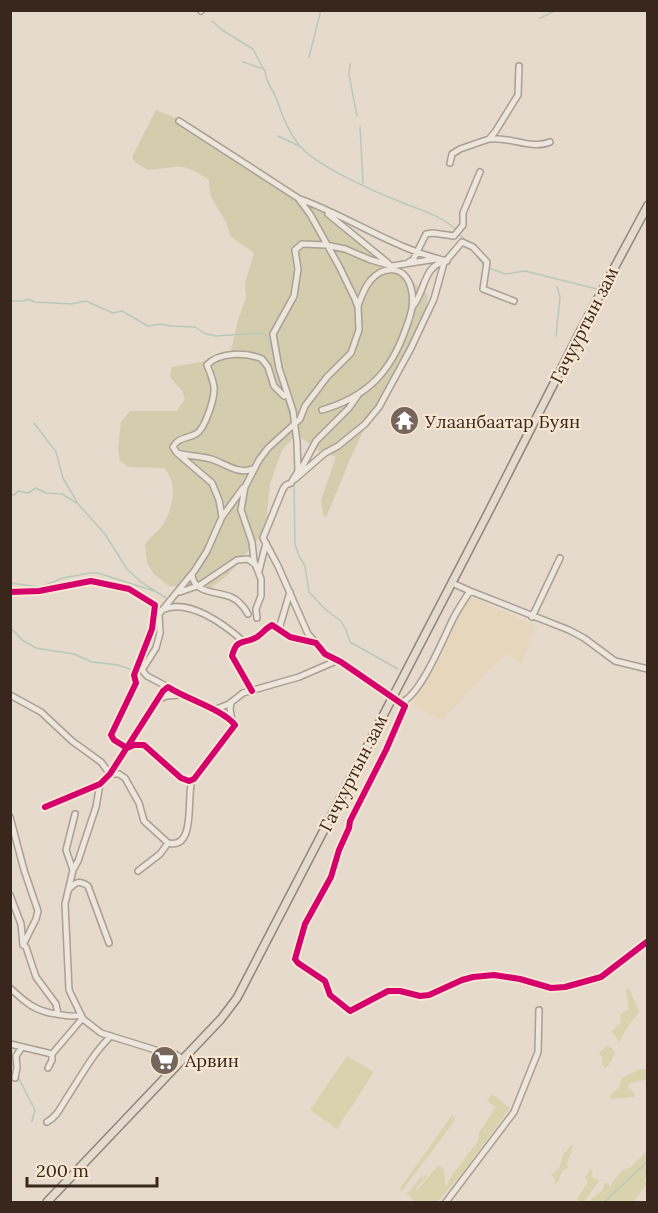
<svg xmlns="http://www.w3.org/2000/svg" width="658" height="1213" font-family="Lora,serif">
	<rect width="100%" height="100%" fill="#e6dacc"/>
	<!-- farmland -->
	<path fill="#e6d7bc" d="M469 596 534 625 522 665 507 654 492 667 444 718H437L413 704Z"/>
	<!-- green -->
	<path fill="#d9d3ad" d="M629 988 639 1012C631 1021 625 1032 619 1042L612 1031 621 1022 620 1014 629 1009 626 989Z
		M606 1046 612 1048 615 1053 609 1065 605 1068 602 1064 603 1059 599 1053Z
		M347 1056 374 1072 337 1129 310 1110Z
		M640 1069H647V1079L629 1084 628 1087 635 1094 634 1097C629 1097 615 1100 611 1098L610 1096 618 1088 622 1078Z
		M492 1094 510 1108 460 1176 437 1202H415L406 1193 410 1191 420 1178H423L426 1174 427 1177 415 1189 417 1190 439 1165 444 1170 445 1185H447L452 1175 478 1141 479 1132 496 1107 487 1101Z
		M452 1115 455 1118 453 1123 402 1191 399 1190Z
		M572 1144 573 1147 567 1163 568 1168 562 1172 557 1184 555 1185V1180L551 1174 559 1169 563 1155Z
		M647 1151V1175L644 1179 647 1184 633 1202H590L591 1199 602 1191 605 1183H609V1188L621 1171 631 1167Z
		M591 1169 593 1171 591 1176 599 1181 584 1202H579L577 1199 588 1182 585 1177Z"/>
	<!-- cemetery -->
	<path fill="#d3cdad" d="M156 110 195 126 354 230 428 295C421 345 388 385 365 428 350 456 339 488 326 517L323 515 321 500 336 457 317 450 299 436 294 437 282 450 270 484 266 524 259 538 228 575 211 588 169 586 154 574 147 563 145 544C150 537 157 532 162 526 173 509 179 484 164 468L129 467 120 461 118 450 121 422 130 411H177L185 399 182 391 170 377 172 367 201 362 231 350 238 320 246 298 245 283 254 253 230 236C227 213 207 204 209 180 181 160 178 168 148 170L135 162 132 157Z"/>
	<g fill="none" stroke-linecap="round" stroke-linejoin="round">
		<!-- stream -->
		<path stroke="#b8c9bc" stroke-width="1.5" d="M540 18 557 10
			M212 21 222 30 253 49 263 68
			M309 57 321 10
			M243 62 261 68 265 70C265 82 273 89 277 100 282 116 288 131 299 145 316 166 377 193 403 203 419 209 444 217 456 230
			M350 64 349 75 357 116
			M360 127 363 183
			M278 136 299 146
			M459 233 465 241
			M470 248 484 265
			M488 268 506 274 525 271 597 289
			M10 301H24L28 299 35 302 71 304 86 301 113 313 122 311 148 326 161 324 171 326 195 327 204 333 215 336 263 333C275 343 276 375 282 390
			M556 336 560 297 557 287
			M285 398 292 422
			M34 423 56 452 63 478 77 502
			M295 472V453
			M294 483 295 544 299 556 305 566 309 592 325 609 341 621 346 630 350 642 398 669
			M10 494 14 495 18 491 28 493 36 488 46 493 62 494 78 504 105 534 127 569 141 582 166 598
			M10 583 40 587 63 578 89 573H98L154 591
			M10 627 22 640 36 648 74 654 92 662 118 665 133 670
			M10 1060 14 1067
			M18 1077 35 1110 32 1121
			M604 1202 648 1161"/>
		<defs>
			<path id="minor" d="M200 10 201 11
				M179 121 298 198 310 214 339 266 355 299 358 307 359 330 351 353 327 377 305 406 300 419 268 448 259 460 245 487 241 510 252 542 254 561 261 579V596L256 609 257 618
				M489 139C509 136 532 150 550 142
				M450 163 452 154 460 149 489 139 495 132 518 95 519 66
				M300 199C350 217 394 249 447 261
				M328 214 388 263
				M409 262 413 260 426 234 433 233 454 236 463 225V213L480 172
				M413 306C425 292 423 266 445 261
				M322 410C367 397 391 372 406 328 411 315 415 302 411 288 405 265 383 265 370 281 364 288 361 297 358 306
				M177 453 173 447C178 437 187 439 196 434 205 429 215 398 214 387 213 380 210 372 207 365 219 352 246 352 262 359L268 367 274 386 284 396
				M299 473 316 441 349 408 358 395
				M295 479 325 453 338 446 365 424 379 407 411 348 434 299 444 263 462 242 473 247 487 262 483 289 514 301
				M222 517 219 500 212 483 177 453C188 456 200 456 211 459 224 463 239 475 252 469
				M259 571 266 543
				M192 574C193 594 217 591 231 597 238 600 244 607 248 614
				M452 583 470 591
				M10 592 39 591 91 581 129 589 155 605 152 629 134 675 136 683 111 735 114 740 127 748 134 745H144L181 778 189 781 194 779 235 725C222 709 186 699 168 687L163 691 110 774 100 784 45 807
				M180 592 200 585 237 560 248 559 253 563
				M162 610C188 597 225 625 243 641
				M532 617 560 558
				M279 629 290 592
				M316 643 308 634 278 566 263 538 283 489 286 485 291 483 298 471 297 442 293 411 279 368 273 334 294 296 298 269 295 250 302 244 326 245 345 249 371 260 392 266 436 259
				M168 687 147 676 142 670 156 648 160 633 159 614 195 570 207 551 222 517 243 488
				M252 691 232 656C237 637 243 645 257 637 263 633 266 628 272 625L290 637 316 643 325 654 341 662 405 706 386 750 350 821 349 828 339 850 331 877 305 924 295 959 298 963 325 981 330 995 350 1011 388 991H400L420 996 429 995 462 980 473 977 494 975 520 979 551 988 565 987 601 977 648 941
				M10 695 41 712 72 741 101 762 110 774H119L125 778 139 803 144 821 168 843 160 854 138 871
				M159 699 167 696 179 695
				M402 702C421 694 443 639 453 619 458 609 464 600 470 591L569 630 584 638 615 661 648 669
				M231 703 230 709 232 721
				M214 710 229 704 243 693 299 677 336 661
				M100 784 96 807 78 861 73 870 65 904 69 990 83 1019 101 1033 162 1052 173 1053 183 1059
				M10 817 24 870 38 911 36 919 23 945
				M168 843C197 850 186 795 192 781
				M73 870 66 850 75 814
				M69 889C76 882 79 880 88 886L109 943
				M10 895 21 924 23 945 26 947 36 977 56 1004 58 1014
				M10 988C26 1003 35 1011 56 1014 65 1015 72 1018 80 1015
				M10 1044 52 1054 81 1020V1017
				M48 1068 52 1060V1054
				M15 1078 17 1067 16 1056 22 1047
				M47 1122C58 1116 61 1106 68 1096 81 1076 94 1052 111 1036
				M446 1202 514 1112 538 1052 539 1010"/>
			<path id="major" d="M47 1202 221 1019 237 998 488 513 582 328 648 205"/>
		</defs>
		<!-- minor casing -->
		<use href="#minor" stroke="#aa9f95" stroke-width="8"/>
		<!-- major casing -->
		<use href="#major" stroke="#90857c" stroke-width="10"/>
		<!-- minor -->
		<use href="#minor" stroke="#ede6dd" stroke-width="5"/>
		<!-- major -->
		<use href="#major" stroke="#e4dbcf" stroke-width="7"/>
		<defs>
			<path id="cycleway" d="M10 592 39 591 91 581 129 589 155 605 152 629 134 675 136 683 111 735 114 740 127 748 134 745H144L181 778 189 781 194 779 235 725C222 709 186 699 168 687L163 691 110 774 100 784 45 807
				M252 691 232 656C237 637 243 645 257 637 263 633 266 628 272 625L290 637 316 643 325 654 341 662 405 706 386 750 350 821 349 828 339 850 331 877 305 924 295 959 298 963 325 981 330 995 350 1011 388 991H400L420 996 429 995 462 980 473 977 494 975 520 979 551 988 565 987 601 977 648 941"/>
		</defs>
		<!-- cycleway casing -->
		<use href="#cycleway" stroke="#f7e7d1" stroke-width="10"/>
		<!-- cycleway -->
		<use href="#cycleway" stroke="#d6006c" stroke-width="6"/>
	</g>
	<!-- icons -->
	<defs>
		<symbol id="temple-disc" viewBox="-11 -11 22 22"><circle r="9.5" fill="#76655a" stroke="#f7e7d1"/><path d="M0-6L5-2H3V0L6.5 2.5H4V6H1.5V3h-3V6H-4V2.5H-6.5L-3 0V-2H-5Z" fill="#fff"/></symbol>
		<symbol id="supermarket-disc" viewBox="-11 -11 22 22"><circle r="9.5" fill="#76655a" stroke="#f7e7d1"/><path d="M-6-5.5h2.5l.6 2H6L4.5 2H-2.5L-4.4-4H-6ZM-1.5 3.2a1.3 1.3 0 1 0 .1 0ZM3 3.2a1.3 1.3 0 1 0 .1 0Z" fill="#fff"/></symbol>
	</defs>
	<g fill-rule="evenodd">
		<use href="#temple-disc" x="388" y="404" width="33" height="33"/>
		<use href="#supermarket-disc" x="148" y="1044" width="33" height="33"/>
	</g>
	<g text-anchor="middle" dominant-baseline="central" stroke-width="4.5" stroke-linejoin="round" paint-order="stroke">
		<!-- street labels -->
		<g font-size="18" fill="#39261d" stroke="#f7e7d1">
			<text transform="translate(584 325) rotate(-63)">Гачууртын зам</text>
			<text transform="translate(353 773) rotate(-63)">Гачууртын зам</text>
		</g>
		<!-- poi labels -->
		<g font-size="18" fill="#39261d" stroke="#f7e7d1" text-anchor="start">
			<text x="425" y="421">Улаанбаатар Буян</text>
			<text x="185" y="1060">Арвин</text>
		</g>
	</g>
	<!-- border -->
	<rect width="658" height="1213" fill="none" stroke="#39261d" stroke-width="24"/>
	<!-- scale -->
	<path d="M27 1177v9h130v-9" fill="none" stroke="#39261d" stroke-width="3"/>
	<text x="36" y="1177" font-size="18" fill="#39261d" stroke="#f7e7d1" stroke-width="4.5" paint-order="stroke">200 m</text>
</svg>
